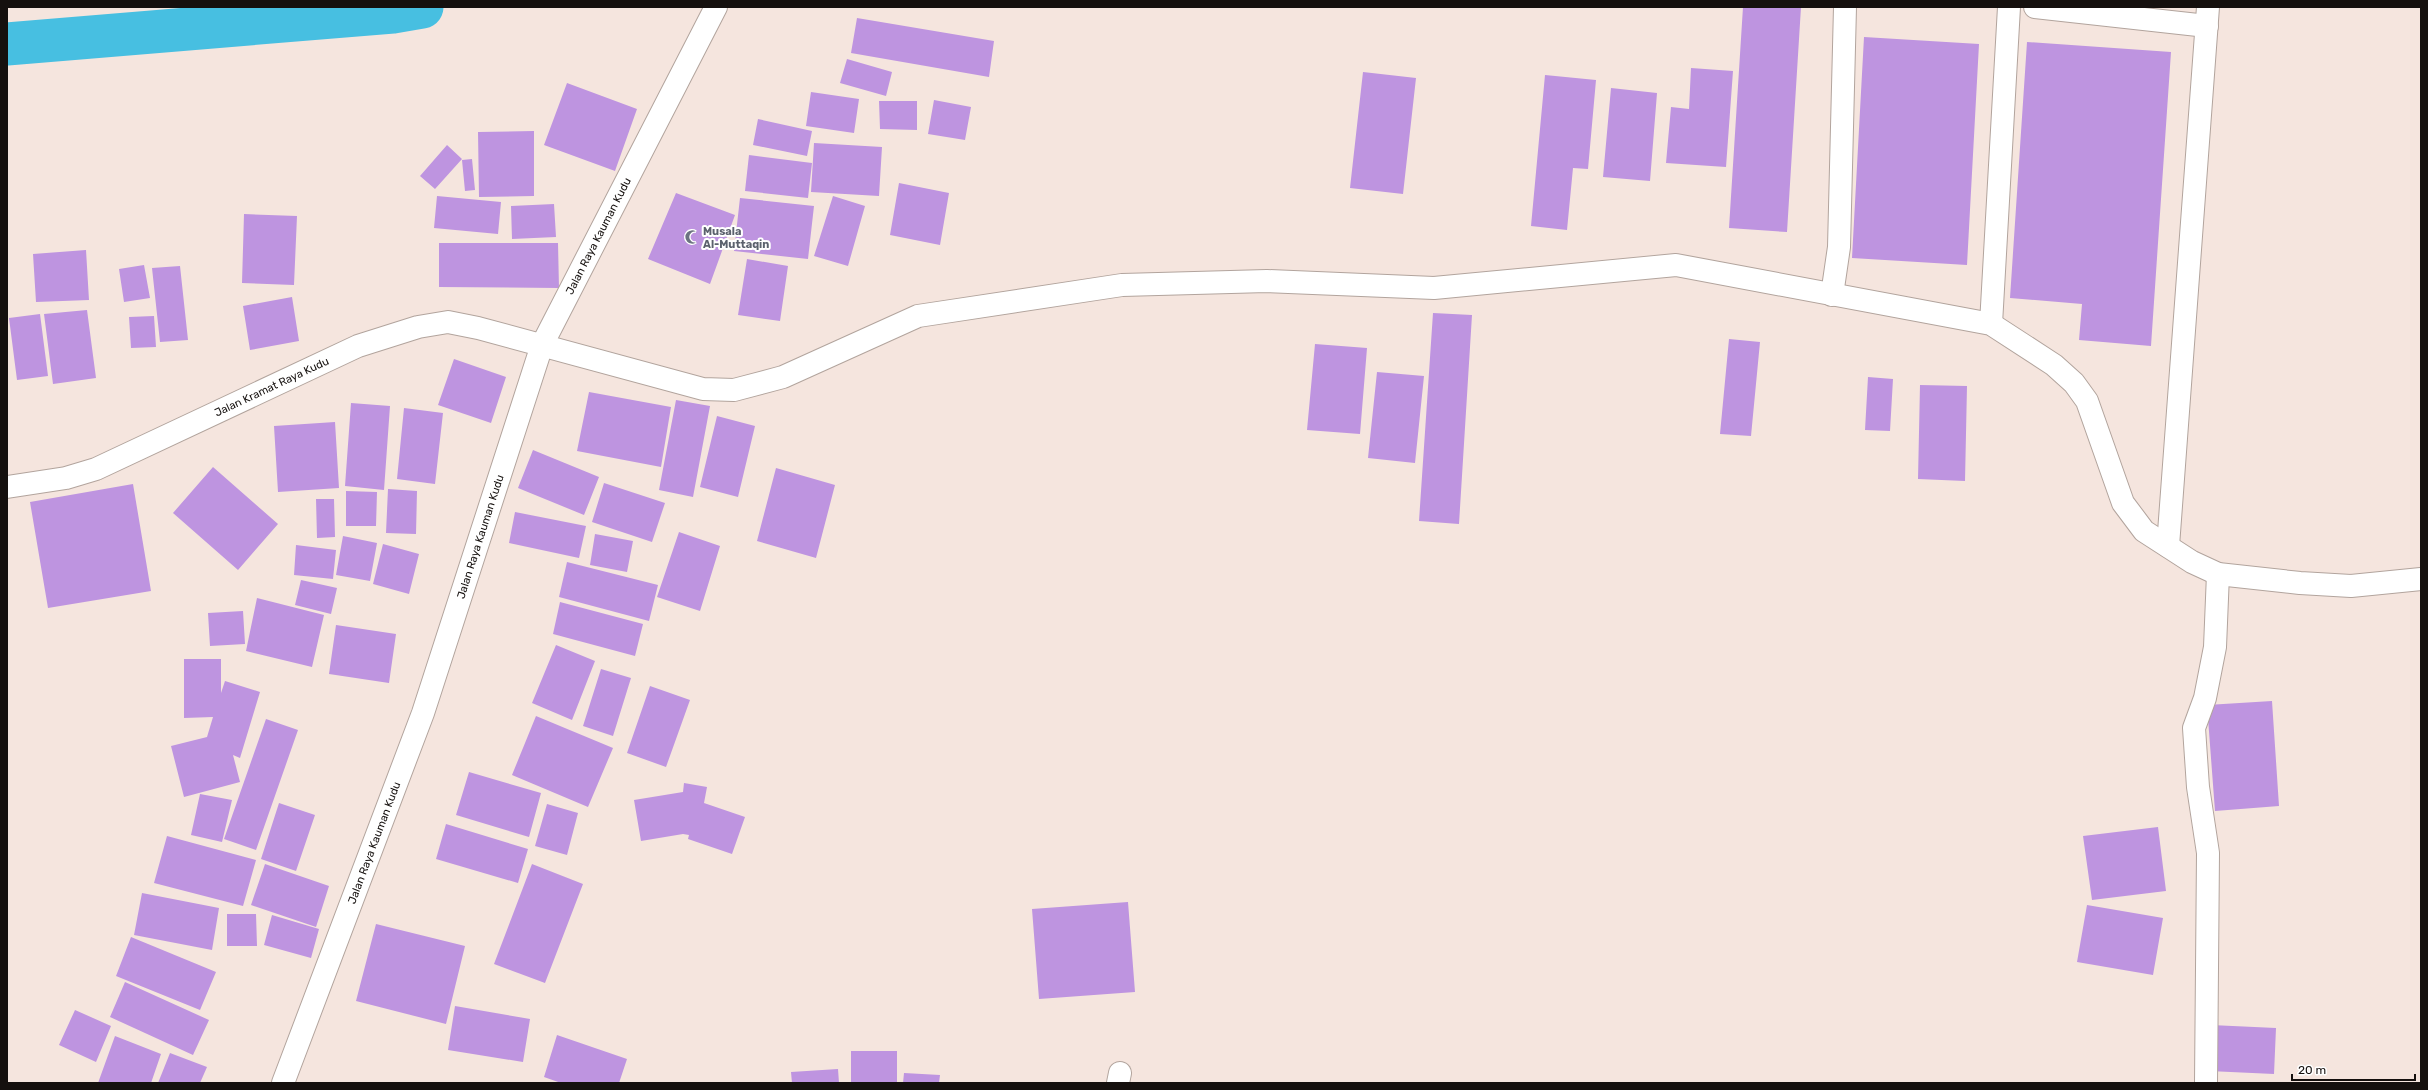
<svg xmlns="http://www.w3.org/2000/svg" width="2428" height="1090" font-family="Rubik,sans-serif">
	<rect width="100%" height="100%" fill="#f5e5de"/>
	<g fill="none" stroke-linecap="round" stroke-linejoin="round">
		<!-- canal -->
		<path stroke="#47bfe1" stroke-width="43" d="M7 44 393 12 422 7"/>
	</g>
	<!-- building -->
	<path fill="#be94e0" d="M1743 7H1801L1787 232 1729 228Z
		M857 18 994 41 989 77 851 53Z
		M1864 37 1979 44 1967 265 1852 258Z
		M2027 42 2171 52 2151 346 2079 340 2082 304 2010 298Z
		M847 59 892 72 886 96 840 83Z
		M1691 68 1733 71 1726 167 1666 163 1671 107 1689 109Z
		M1363 72 1416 78 1403 194 1350 188Z
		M1545 75 1596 80 1588 169 1573 168 1567 230 1531 226Z
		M567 83 637 109 615 171 544 145Z
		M1611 88 1657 93 1650 181 1603 177Z
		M811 92 859 99 854 133 806 126Z
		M934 100 971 107 965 140 928 134Z
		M879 101H917V130L880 129Z
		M758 119 812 131 807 156 753 145Z
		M534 131V196L479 197 478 132Z
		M814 143 882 147 879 196 811 192Z
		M447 145 462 159 435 189 420 176Z
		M749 155 812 163 808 198 745 191Z
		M472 159 475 190 465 191 462 160Z
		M899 183 949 193 940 245 890 235Z
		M676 193 735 215 710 284 648 259Z
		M437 196 501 202 498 234 434 228Z
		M833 196 865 206 848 266 814 256Z
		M740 198 814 206 808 259 734 251Z
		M554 204 556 237 512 239 511 206Z
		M244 214 297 216 294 285 242 283Z
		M439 243H558L559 288 439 287Z
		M86 250 89 300 36 302 33 254Z
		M747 259 788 266 780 321 738 315Z
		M144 265 150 298 124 302 119 269Z
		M180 266 188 340 160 342 152 268Z
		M292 297 299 341 250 350 243 306Z
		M87 310 96 378 53 384 44 314Z
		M1433 313 1472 315 1459 524 1419 521Z
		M40 314 48 376 17 380 9 318Z
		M154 316 156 347 131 348 129 317Z
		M1729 339 1760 342 1751 436 1720 434Z
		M1315 344 1367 348 1360 434 1307 430Z
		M454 359 506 377 491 423 438 405Z
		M1377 372 1424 376 1415 463 1368 458Z
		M1868 377 1893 379 1890 431 1865 430Z
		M1920 385 1967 386 1965 481 1918 479Z
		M589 392 671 407 661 467 577 451Z
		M676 400 710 406 693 497 659 490Z
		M351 403 390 406 384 490 345 486Z
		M404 408 443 413 435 484 397 479Z
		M717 416 755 426 738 497 700 487Z
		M335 422 339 488 278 492 274 426Z
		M533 450 599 477 584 515 518 488Z
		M213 467 278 524 238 570 173 513Z
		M776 468 835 485 816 558 757 541Z
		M604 483 665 503 652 542 592 522Z
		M133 484 151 591 48 608 30 502Z
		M388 489 417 491 416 534 386 533Z
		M346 491 377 492 376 526H346Z
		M316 499H334L335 537 317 538Z
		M515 512 586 526 579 558 509 543Z
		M679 532 720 546 700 611 657 597Z
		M595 534 633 541 627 572 590 565Z
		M343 536 377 543 370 581 336 575Z
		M383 544 419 554 409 594 373 584Z
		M296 545 336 550 333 579 294 575Z
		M567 562 658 585 649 621 559 597Z
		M301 580 337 588 331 614 295 605Z
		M257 598 324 615 312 667 246 651Z
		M560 602 643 624 635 656 553 634Z
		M243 611 245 644 210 646 208 613Z
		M336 625 396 634 389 683 329 674Z
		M556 645 595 661 572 720 532 703Z
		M184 659H221V693L225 681 260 692 240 758 233 755 240 782 184 797 171 746 207 737 213 717 184 718Z
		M601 669 631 678 613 736 583 726Z
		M650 686 690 700 666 767 627 753Z
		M2272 701 2279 806 2215 811 2207 705Z
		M536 716 613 748 588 807 512 775Z
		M266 719 298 730 256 850 224 839Z
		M469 772 541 793 529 837 456 815Z
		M684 783 707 787 704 803 745 817 732 854 688 839 689 835 683 834 641 841 634 800 683 792Z
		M200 794 232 800 222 842 191 835Z
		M279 803 315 815 296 871 261 859Z
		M547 804 578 813 567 855 535 846Z
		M446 824 528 849 518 883 436 859Z
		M2158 827 2166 891 2092 900 2083 836Z
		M167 836 256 860 243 906 154 883Z
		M265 864 329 886 316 927 251 905Z
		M532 864 583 884 545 983 494 964Z
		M142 893 219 908 212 950 134 935Z
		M1128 902 1135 992 1039 999 1032 909Z
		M2087 905 2163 918 2153 975 2077 962Z
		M227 914H256L257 946H227Z
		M272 915 319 929 311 958 264 945Z
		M376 924 465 946 446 1024 356 1001Z
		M131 937 216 972 200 1010 116 976Z
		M125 982 209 1020 193 1055 110 1017Z
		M455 1006 530 1019 523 1062 448 1050Z
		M75 1010 111 1026 96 1062 59 1045Z
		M2211 1025 2276 1028 2274 1074 2209 1071Z
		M557 1035 627 1059 619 1083H561L544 1077Z
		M115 1036 161 1054 151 1083H98Z
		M851 1051H897V1083H851Z
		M170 1053 207 1067 200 1083H158Z
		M838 1069 839 1083H792L791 1072Z
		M904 1073 940 1075 939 1083H903Z"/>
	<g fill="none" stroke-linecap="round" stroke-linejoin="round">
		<defs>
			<g id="minor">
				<path d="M2035 7 2207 26"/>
				<path d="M1832 295 1839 247 1845 7"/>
				<path d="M1991 324 2009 7"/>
				<path id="s1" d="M7 487 66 478 96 469 358 346 418 327 448 322 478 328 703 389 734 390 783 377 918 316 1122 285 1267 281 1434 288 1676 265 1991 324 2054 365 2074 383 2087 401 2123 503 2144 531 2192 562 2218 574 2300 583 2351 586 2421 579"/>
				<path d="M2168 546 2208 7"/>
				<path d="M1118 1083 1120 1073"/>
				<path d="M2206 1083 2208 853 2198 787 2194 728 2205 698 2215 647 2218 574"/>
			</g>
			<g id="tertiary">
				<path id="s2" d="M283 1083 423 713 542 345 716 7"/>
			</g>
		</defs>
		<!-- minor casing -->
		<use href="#minor" stroke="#b2a49d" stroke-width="24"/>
		<!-- tertiary casing -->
		<use href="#tertiary" stroke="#b2a49d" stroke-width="24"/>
		<!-- minor -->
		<use href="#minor" stroke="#fff" stroke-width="22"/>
		<!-- tertiary -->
		<use href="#tertiary" stroke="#fff" stroke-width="22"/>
	</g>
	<!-- icons -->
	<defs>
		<symbol id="mosque-bare" viewBox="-9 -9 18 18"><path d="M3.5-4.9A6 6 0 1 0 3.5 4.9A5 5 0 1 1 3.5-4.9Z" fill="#6b7280" stroke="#fff" stroke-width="2.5" paint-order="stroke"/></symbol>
	</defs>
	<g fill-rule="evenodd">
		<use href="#mosque-bare" x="682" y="227" width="20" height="20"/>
	</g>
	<g text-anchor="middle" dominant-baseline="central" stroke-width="4" stroke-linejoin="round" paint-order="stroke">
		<!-- worship labels -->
		<g font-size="11" font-weight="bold" fill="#5b616d" stroke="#fff" text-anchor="start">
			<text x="703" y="231">Musala<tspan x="703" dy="13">Al-Muttaqin</tspan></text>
		</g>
		<!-- street labels -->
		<g font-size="11" fill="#15100e" stroke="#fff">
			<text stroke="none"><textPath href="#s2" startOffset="905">Jalan Raya Kauman Kudu</textPath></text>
			<text stroke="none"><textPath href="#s1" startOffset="285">Jalan Kramat Raya Kudu</textPath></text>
			<text stroke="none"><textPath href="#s2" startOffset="581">Jalan Raya Kauman Kudu</textPath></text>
			<text stroke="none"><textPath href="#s2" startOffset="257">Jalan Raya Kauman Kudu</textPath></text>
		</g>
	</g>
	<!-- border -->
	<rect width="2428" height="1090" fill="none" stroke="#15100e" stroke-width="16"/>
	<!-- scale -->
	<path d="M2292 1074v6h123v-6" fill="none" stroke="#15100e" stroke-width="2"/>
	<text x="2298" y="1074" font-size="12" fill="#15100e" stroke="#ffffff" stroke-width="3" paint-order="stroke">20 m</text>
</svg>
